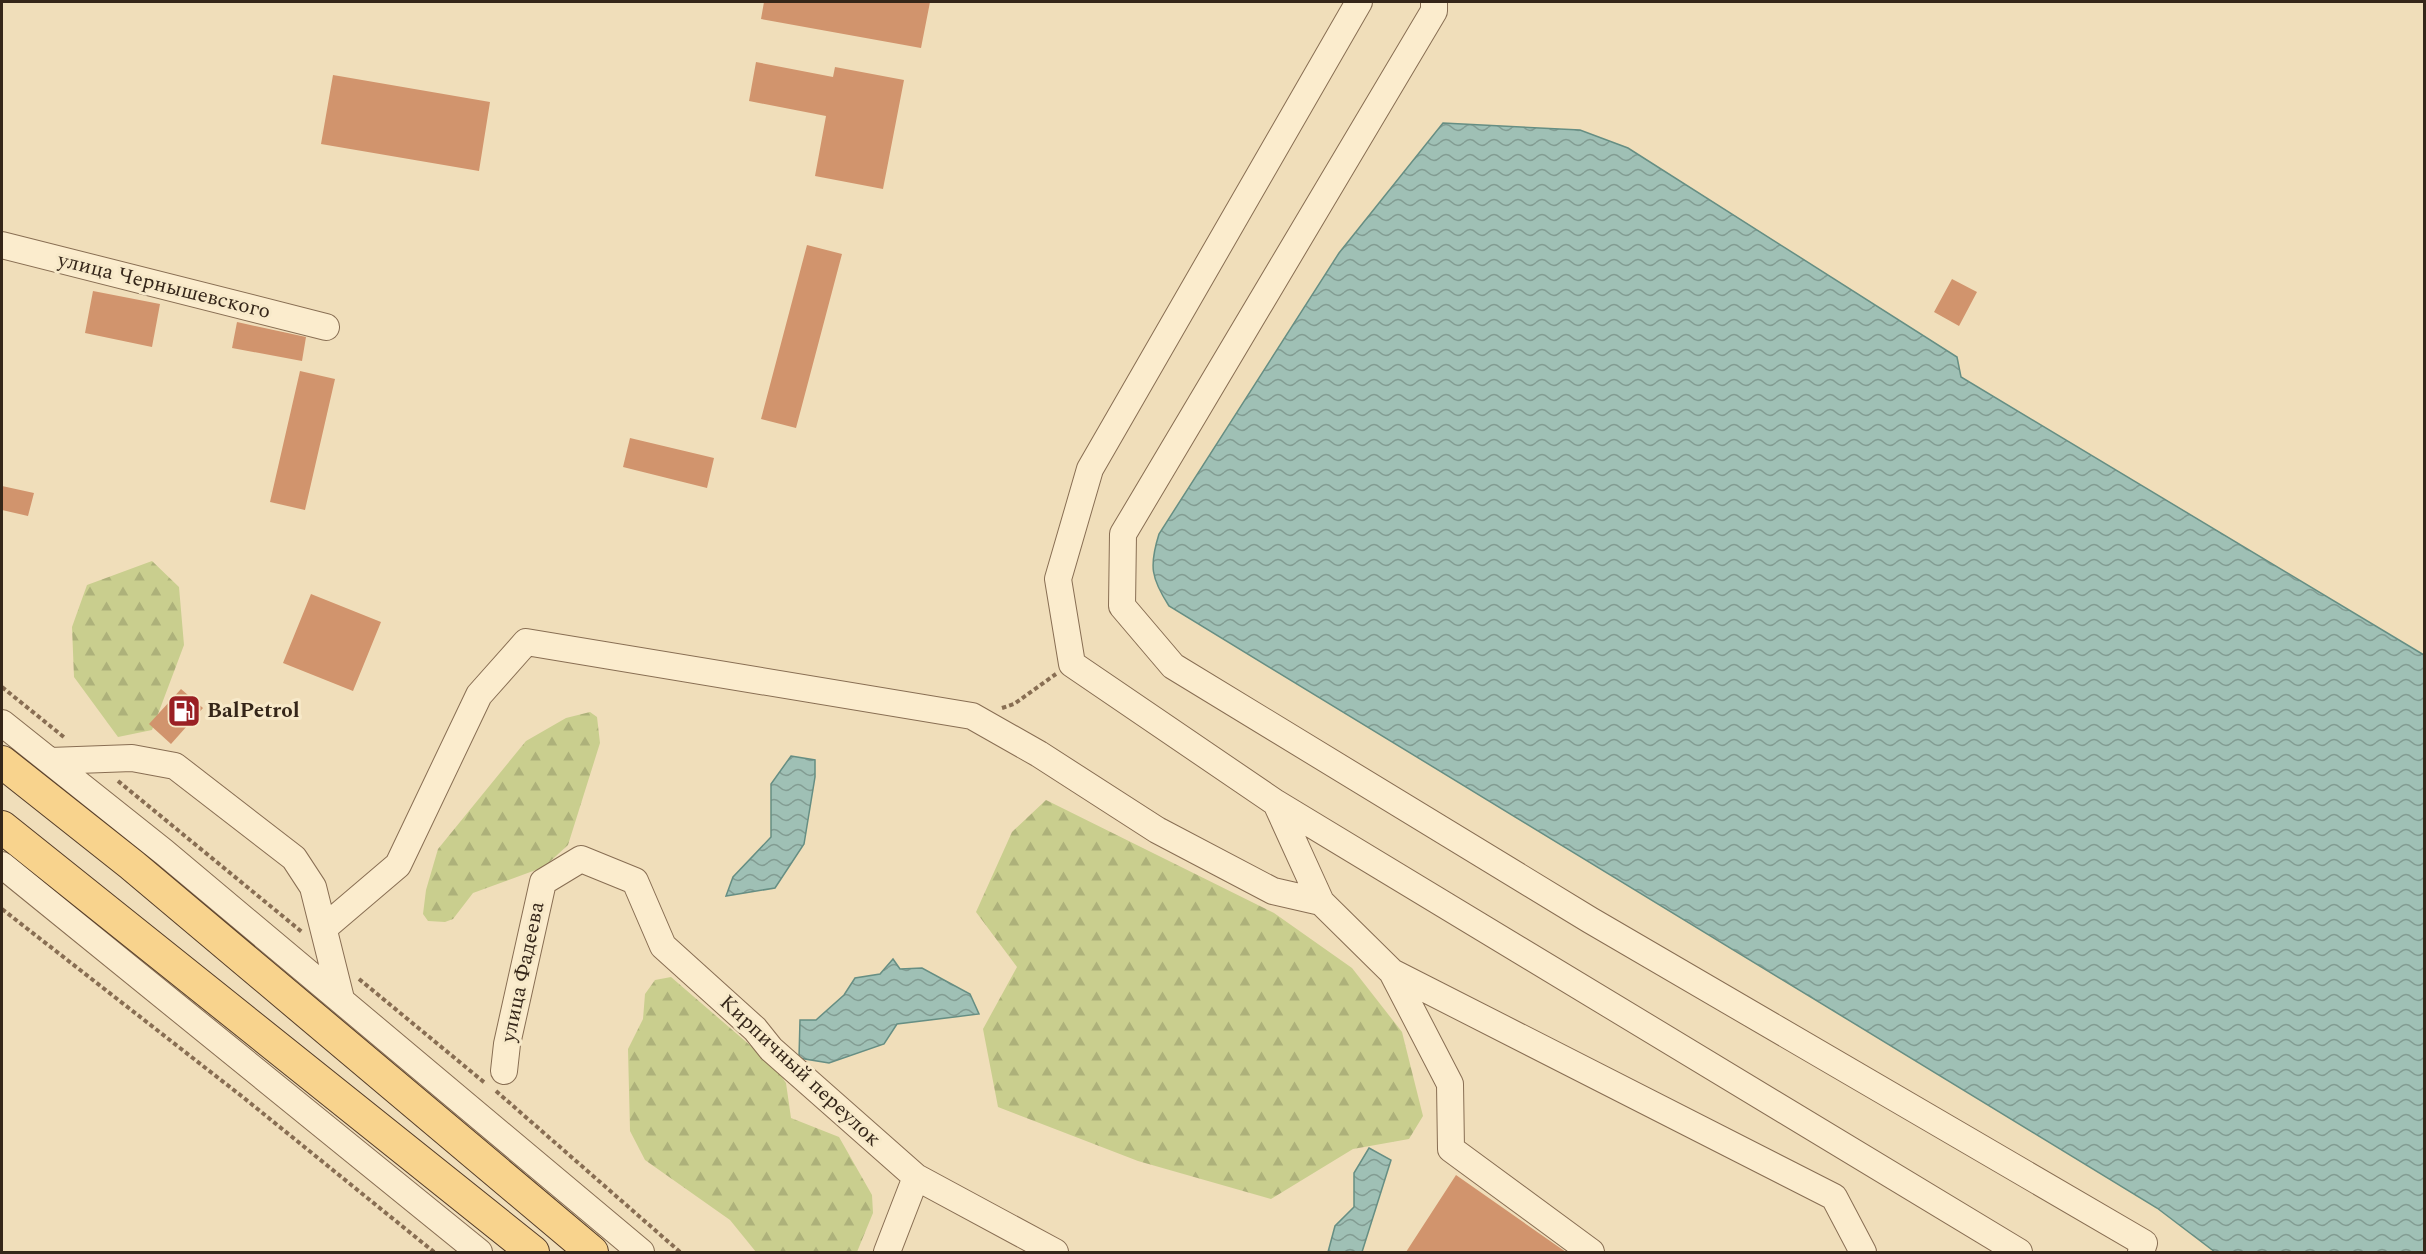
<svg xmlns="http://www.w3.org/2000/svg" width="2426" height="1254" font-family="Spectral,serif">
	<defs>
		<pattern id="forest-firs" width="22" height="20" patternUnits="userSpaceOnUse" patternTransform="scale(1.5)"><rect width="22" height="20" fill="#c9ce8e"/><path d="M5 1l3.5 6h-7zM16 11l3.5 6h-7z" fill="#adb17a"/></pattern>
		<pattern id="water-waves" width="16" height="10" patternUnits="userSpaceOnUse" patternTransform="scale(1.5)"><rect width="16" height="10" fill="#9fc0b5"/><path d="M0 5q4-4 8 0t8 0" fill="none" stroke="#829c92"/></pattern>
	</defs>
	<rect width="100%" height="100%" fill="#f0deba"/>
	<!-- forest -->
	<path fill="url(#forest-firs)" d="M152 561 179 587 184 645 152 730 118 737 74 677 72 627 87 585Z
		M590 712 597 717 600 743 568 845 544 867 473 893 453 919 445 922 428 921 423 914 426 890 438 849 526 741 566 718Z
		M1046 800 1274 913 1352 968 1402 1032 1423 1116 1409 1139 1353 1149 1271 1199 1138 1161 998 1107 983 1029 1017 967 976 912 1012 832Z
		M671 977 774 1066 786 1083 791 1118 839 1137 872 1195 873 1213 857 1252H756L730 1220 645 1160 630 1131 628 1049 643 1019 645 994 655 980Z"/>
	<!-- water -->
	<path fill="url(#water-waves)" stroke="#668e83" stroke-width="1.5" d="M1443 123 1580 130 1628 148 1957 357 1961 377 2424 655V1252H2215L2157 1208 1169 606C1151 578 1149 566 1159 534L1339 253Z
		M791 756 815 760V777L804 844 775 888 726 896 733 877 771 837V784Z
		M893 959 900 969 922 968 970 994 979 1014 897 1024 884 1044 829 1063 799 1058 800 1020H816L844 995 855 978 880 974Z
		M1369 1148 1391 1160 1362 1252H1328L1335 1226 1354 1207V1173Z"/>
	<!-- building -->
	<path fill="#d1946d" d="M764 2H930L921 48 761 19Z
		M756 62 833 77 835 67 904 80 883 189 815 176 826 116 749 101Z
		M333 75 490 102 479 171 321 144Z
		M807 245 842 254 796 428 761 419Z
		M1952 279 1977 292 1959 326 1934 312Z
		M93 291 160 304 152 347 85 333Z
		M237 322 306 337 302 361 232 348Z
		M300 371 335 379 305 510 270 502Z
		M630 438 714 458 707 488 623 467Z
		M2 486 34 493 28 516 2 510Z
		M311 594 381 622 353 691 283 663Z
		M181 689 203 708 171 744 149 724Z
		M1456 1175 1553 1243 1566 1252H1406Z"/>
	<g fill="none" stroke-linecap="round" stroke-linejoin="round">
		<defs>
			<path id="minor" d="M1359 2 1090 469 1058 579 1072 664 1276 803 2019 1252
				M1434 2V11L1123 534 1122 606 1173 666 1590 920 2144 1243 2141 1252
				M2 245 326 327
				M2 723 164 852 641 1252
				M50 761 132 758 175 766 294 858 313 887 341 999
				M1276 803 1321 902 1392 972 1450 1084 1451 1149 1591 1252
				M2 865 479 1252
				M324 928 398 865 479 695 526 642 972 716 1039 754 1157 830 1273 891 1321 902
				M1392 972 1834 1197 1863 1252
				M504 1071 507 1044 543 882 581 859 635 881 663 946 755 1029 771 1049 916 1177 1055 1252
				M887 1252 916 1177"/>
			<path id="major" d="M2 762 132 865 592 1252
				M2 827 533 1252"/>
		</defs>
		<!-- minor casing -->
		<use href="#minor" stroke="#886e53" stroke-width="28"/>
		<!-- major casing -->
		<use href="#major" stroke="#543c28" stroke-width="34"/>
		<!-- path -->
		<path stroke="#886e53" stroke-width="4" stroke-dasharray="4.5 3" stroke-linecap="butt" d="M2 687 65 738
			M1002 708 1014 704 1056 674
			M118 781 302 932
			M2 909 244 1098 434 1252
			M359 979 485 1083
			M496 1091 680 1252"/>
		<!-- minor -->
		<use href="#minor" stroke="#fbeccd" stroke-width="26"/>
		<!-- major -->
		<use href="#major" stroke="#f8d38d" stroke-width="32"/>
	</g>
	<!-- icons -->
	<defs>
		<symbol id="fuel-square" viewBox="-11 -11 22 22"><rect x="-9" y="-9" width="18" height="18" rx="4" fill="#9a2024" stroke="#f7e9c9"/><path d="M-5.5-6h7V0h2V4h1.3V-2.5L3-4.5l.8-.8L6-3V5H2.5V1h-1V6h-7ZM-4.2-4.7v3.2H.2V-4.7Z" fill="#fff"/></symbol>
	</defs>
	<g fill-rule="evenodd">
		<use href="#fuel-square" x="165" y="692" width="38" height="38"/>
	</g>
	<g text-anchor="middle" dominant-baseline="central" stroke-width="6" stroke-linejoin="round" paint-order="stroke">
		<!-- street labels -->
		<g font-size="21" fill="#352619" stroke="#f7e9c9">
			<text transform="translate(164 286) rotate(14)">улица Чернышевского</text>
			<text transform="translate(523 972) rotate(-78)">улица Фадеева</text>
			<text transform="translate(800 1071) rotate(43)">Кирпичный переулок</text>
		</g>
		<!-- poi labels -->
		<g font-size="21" font-weight="bold" fill="#352619" stroke="#f7e9c9" text-anchor="start">
			<text x="207" y="711">BalPetrol</text>
		</g>
	</g>
	<!-- border -->
	<rect width="2426" height="1254" fill="none" stroke="#352619" stroke-width="6"/>
</svg>
